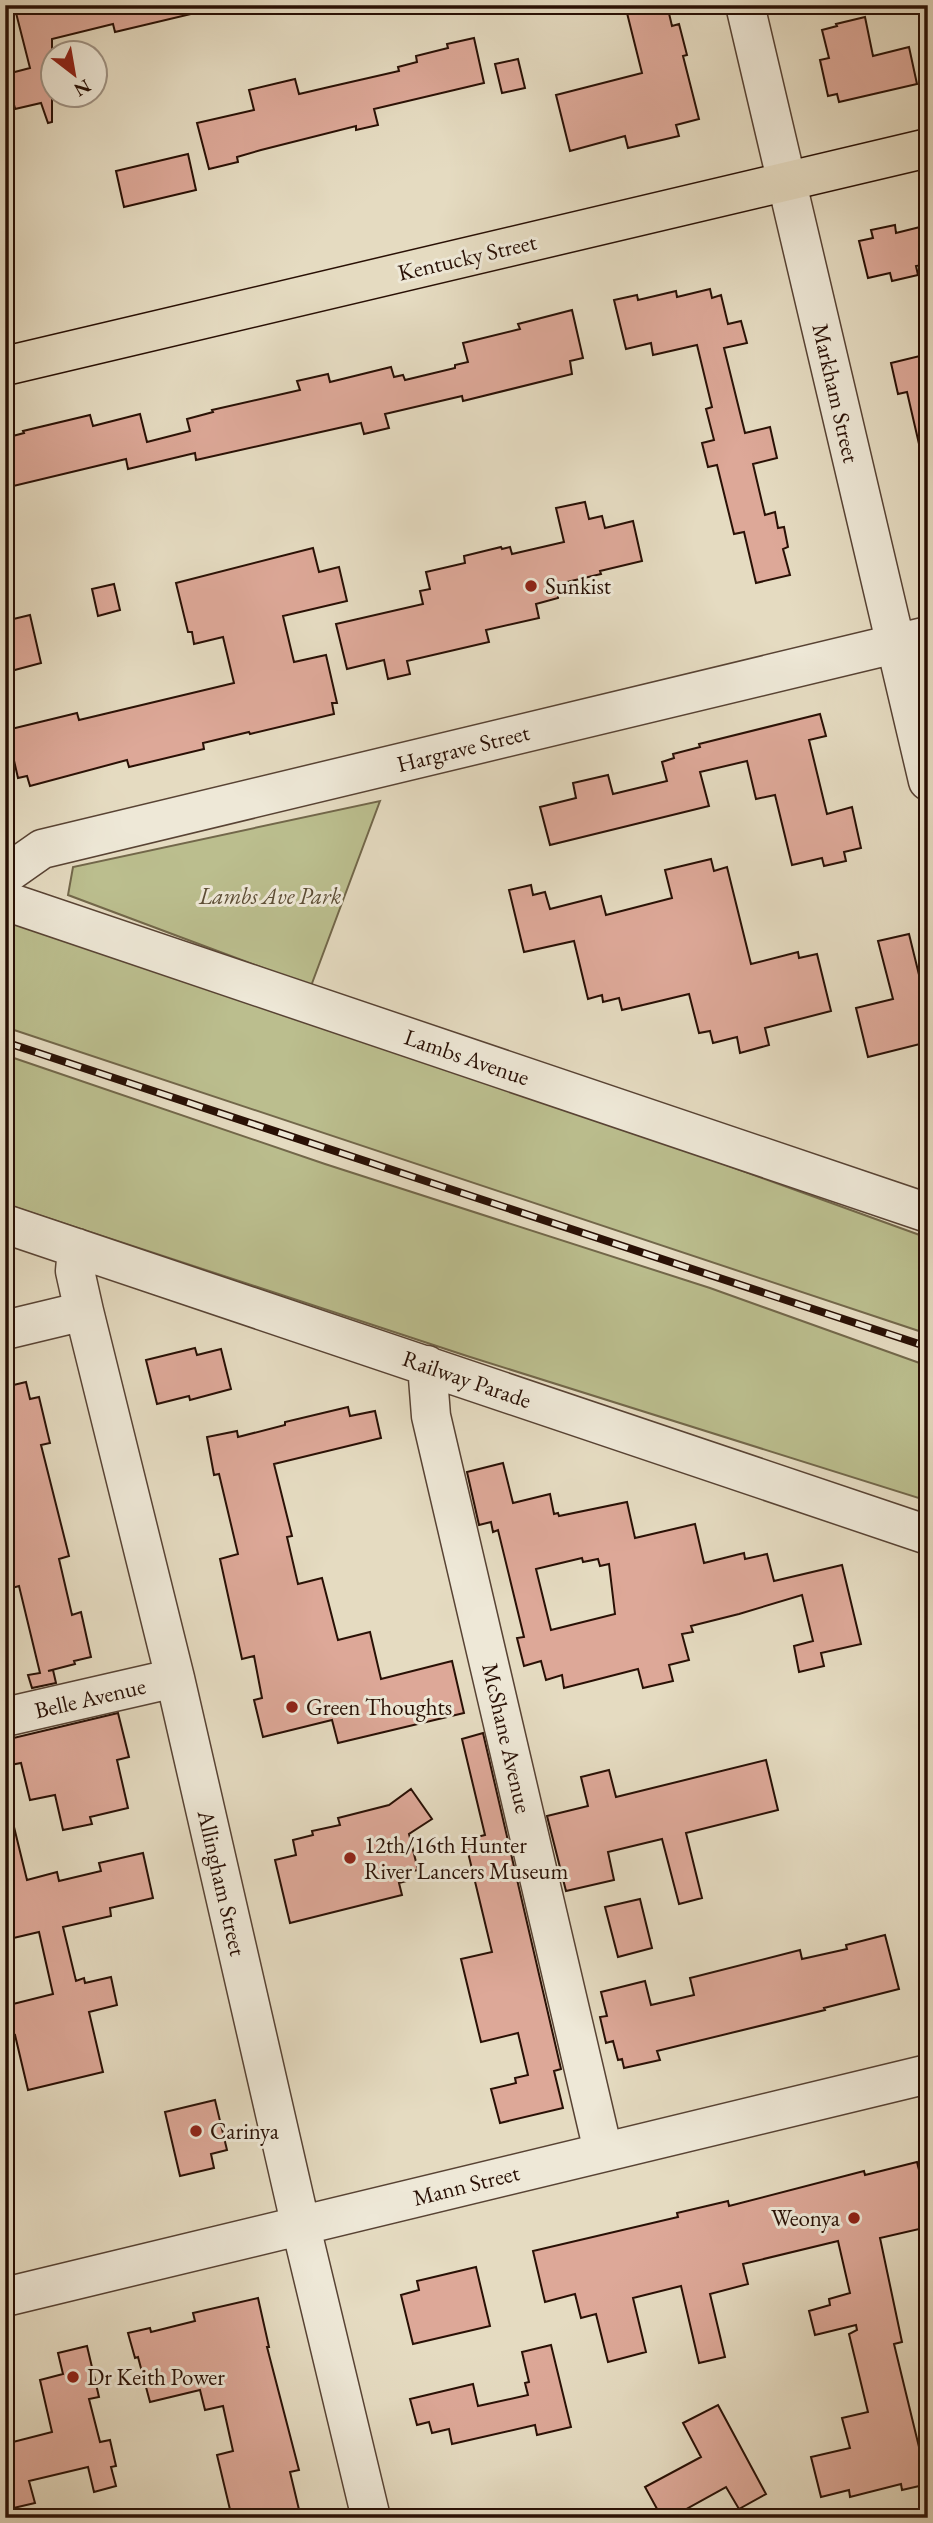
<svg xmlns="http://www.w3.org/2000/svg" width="933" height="2523" font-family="'EB Garamond',serif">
	<rect width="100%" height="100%" fill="#e5dbc1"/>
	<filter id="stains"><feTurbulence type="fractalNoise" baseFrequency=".00286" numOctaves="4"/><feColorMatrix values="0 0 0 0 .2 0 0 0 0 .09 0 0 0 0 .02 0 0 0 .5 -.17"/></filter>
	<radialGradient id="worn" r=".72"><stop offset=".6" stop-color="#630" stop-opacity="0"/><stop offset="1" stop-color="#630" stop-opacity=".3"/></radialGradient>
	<!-- green -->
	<path fill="#bbbe8e" stroke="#72674a" stroke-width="2" d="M380 801 311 986 68 895 73 867Z
		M5 919 602 1120 928 1238V1334L5 1027Z
		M5 1055 325 1164 710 1288 928 1366V1501L467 1356 5 1204Z"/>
	<!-- building -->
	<path fill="#dda898" stroke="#291005" stroke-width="2" fill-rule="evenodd" d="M14 5H190L191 14 115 32 113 24 52 39V122L48 123 41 103 15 109 7 74 30 68Z
		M625 5H667L672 26 679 24 687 55 683 56 699 119 676 125 679 136 628 148 625 136 570 151 556 95 642 73Z
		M865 17 873 56 909 47 917 84 839 102 837 94 828 96 820 60 829 58 822 30 837 26 836 24Z
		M474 38 484 83 374 109 378 125 356 130V126L261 150 237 157 238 162 209 169 197 123 254 110 249 90 295 79 299 94 329 87 399 71 398 67 417 62 416 56 448 48 447 44Z
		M518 59 525 88 502 93 495 64Z
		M188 154 196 190 124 207 116 171Z
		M895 225 896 233 920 227 928 264 916 266 918 275 892 281 890 273 868 278 859 241 873 238 871 230Z
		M710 289 712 298 721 295 728 324 741 321 747 343 724 348 745 433 770 427 777 458 753 464 765 515 775 512 778 528 784 527 788 547 783 549 790 575 756 583 744 532 734 534 717 465 708 467 702 443 714 440 706 409 712 407 697 345 653 355 651 343 626 349 614 300 637 295 638 300 676 291 677 297Z
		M572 310 583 358 570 361 572 374 463 401 462 396 385 414 389 428 364 434 361 423 196 460 195 453 128 469 126 459 5 488V438L24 433 23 431 90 415 93 426 140 414 147 442 190 431 187 419 213 412 212 410 300 390 297 381 328 374 330 382 391 367 394 377 403 375 405 380 455 368V365L468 362 463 343 520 329 518 324Z
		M928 354V443L919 444 907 392 898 394 891 363Z
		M585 502 589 519 602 516 605 528 633 521 642 561 600 571 601 574 558 584V598L536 604 539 618 486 630 489 642 407 661 410 674 388 679 384 660 347 669 336 624 423 604 420 591 430 589 426 572 465 563 464 556 501 547 502 549 510 547 512 554 564 542 556 508Z
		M313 548 319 572 339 567 347 601 283 616 294 662 326 655 337 703H332L334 714 250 734 249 732 203 743 204 749 129 767 127 760 30 786 27 776 18 778 7 730 77 713 79 720 234 683 223 637 194 644 192 632H188L176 583Z
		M114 584 120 610 98 616 92 589Z
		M30 615 41 663 11 671 5 650V621Z
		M820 714 826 736 809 740 827 814 852 807 861 848 844 852 846 861 824 866 822 858 792 865 775 795 756 799 747 761 700 772 709 806 550 845 540 807 576 798 573 783 608 775 613 794 667 781 662 762 674 758 673 754 700 747 699 744Z
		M711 859 714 871 727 867 751 964 798 952 799 958 817 954 831 1011 765 1028 769 1045 740 1053 737 1037 713 1043 710 1031 699 1033 689 994 622 1010 619 998 603 1002 602 995 588 999 574 941 524 952 509 890 531 885 533 895 545 892 550 909 601 896 606 915 672 898 665 870Z
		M909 934 923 991 928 990V1042L868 1057 856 1008 893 999 878 941Z
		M195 1348 197 1355 221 1349 231 1389 190 1400 189 1396 157 1404 146 1360Z
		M26 1382 30 1399 39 1397 50 1443 41 1445 69 1556 59 1559 72 1615 81 1612 91 1657 74 1661 75 1664 48 1671 53 1670 56 1683 32 1688 28 1675 40 1673 19 1586 5 1590V1387Z
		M348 1407 350 1416 375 1411 381 1438 274 1464 292 1536 287 1537 298 1584 322 1578 338 1640 370 1632 381 1679 452 1661 464 1713 338 1743 332 1720 263 1737 254 1700 262 1698 254 1656 242 1659 220 1559 238 1554 219 1474 214 1475 207 1437 237 1431 238 1437 285 1425V1422Z
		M503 1463 513 1503 550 1494 554 1514 558 1513 559 1516 627 1502 635 1538 695 1524 704 1563 744 1553 745 1559 767 1554 774 1581 842 1565 861 1644 821 1653 824 1666 799 1672 794 1646 813 1641 802 1595 739 1614 691 1626 693 1632 682 1634 689 1660 669 1665 673 1681 643 1688 638 1669 564 1688 562 1675 546 1680 541 1661 524 1666 517 1638 524 1637 498 1530 493 1532 491 1522 479 1525 467 1472ZM582 1558 583 1562 598 1559 600 1566 609 1564 615 1614 551 1630 536 1569Z
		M118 1713 129 1757 117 1760 128 1808 90 1817 92 1824 63 1830 55 1795 30 1800 21 1763 5 1766V1740Z
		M483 1733 561 2069 554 2071 563 2108 500 2123 491 2089 516 2083 515 2078 528 2075 518 2033 481 2042 461 1959 492 1952 465 1840 485 1835 462 1739Z
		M766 1760 778 1810 686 1833 702 1898 679 1904 662 1839 608 1852 614 1880 566 1891 547 1816 588 1806 581 1777 609 1770 616 1797Z
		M411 1789 432 1819 409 1834 418 1870 408 1872 410 1880 399 1883 402 1895 290 1923 275 1860 296 1855 293 1840 313 1835 312 1831 340 1825 338 1818 389 1805Z
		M14 1827 27 1880 57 1872 59 1881 101 1871 99 1863 143 1853 153 1898 110 1908 111 1916 63 1927 76 1981 84 1978 85 1983 111 1977 117 2005 89 2012 103 2072 28 2090 15 2035 9 2036 5 2006 53 1994 39 1932 5 1940V1828Z
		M640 1899 652 1948 618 1957 605 1907Z
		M885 1935 899 1989 824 2008 825 2010 657 2051 660 2060 624 2068 622 2059 618 2060 613 2041 606 2043 600 2017 607 2016 601 1992 645 1981 651 2005 694 1995 690 1978 800 1950 802 1959 847 1949 846 1945Z
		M215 2100 227 2150 211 2154 214 2168 180 2176 165 2112Z
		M917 2162 928 2206V2227L880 2238 902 2342 894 2344 928 2484 902 2490 901 2484 850 2497 849 2490 821 2497 811 2457 850 2448 842 2418 868 2412 849 2334 857 2330 856 2325 815 2335 809 2311 830 2305 829 2299 850 2293 838 2241 743 2264 748 2284 710 2294 725 2357 699 2363 681 2286 633 2298 646 2352 608 2362 596 2314 581 2318 575 2294 545 2302 533 2251 678 2217 677 2213 728 2201 729 2206 864 2171 865 2175Z
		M476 2267 490 2326 413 2344 401 2295 419 2290 417 2281Z
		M258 2298 269 2347H267L299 2470 290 2472 301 2518H232L217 2455 233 2451 223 2406 205 2410 200 2390 150 2402 138 2357 135 2358 128 2333 150 2328 151 2332 195 2321 193 2313Z
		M551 2345 571 2427 537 2435 535 2425 452 2444 449 2429 432 2433 429 2422 417 2425 410 2399 473 2384 478 2406 528 2395 525 2383 529 2382 522 2352Z
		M87 2346 99 2397 89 2399 100 2442 110 2440 116 2466 111 2467 116 2486 94 2492 88 2467 29 2481 35 2503 5 2510V2444L52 2432 40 2380 63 2374 58 2353Z
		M718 2405 766 2494 739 2509 726 2487 670 2518H662L645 2487 701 2457 683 2423Z"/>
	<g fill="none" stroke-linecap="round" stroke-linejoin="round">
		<defs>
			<path id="minor" d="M745 5 928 781
				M5 875 42 849 928 636
				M5 901 928 1213
				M5 1224 928 1535
				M77 1248 75 1271 84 1311 175 1678 301 2227 371 2518
				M5 1330 84 1311
				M427 1365 431 1416 603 2151
				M5 1717 175 1678
				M5 2297 928 2074"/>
			<path id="major" d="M5 366 928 148"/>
		</defs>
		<!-- minor casing -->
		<use href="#minor" stroke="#584334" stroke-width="41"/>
		<!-- major casing -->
		<use href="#major" stroke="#291005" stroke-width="41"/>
		<!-- minor -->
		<use href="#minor" stroke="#eee8d7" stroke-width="38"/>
		<!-- major -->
		<use href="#major" stroke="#e5dbc1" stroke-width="38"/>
		<defs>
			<path id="rail" d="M5 1042 928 1347"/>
		</defs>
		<!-- rail casing -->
		<use href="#rail" stroke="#291005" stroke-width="8"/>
		<!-- rail -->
		<use href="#rail" stroke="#eee8d7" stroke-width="5" stroke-dasharray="16" stroke-linecap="butt"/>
	</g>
	<!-- markers -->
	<g fill="#8f2418" stroke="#eee8d7" stroke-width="2.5">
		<circle cx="531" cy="586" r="7"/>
		<circle cx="292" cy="1707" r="7"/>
		<circle cx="350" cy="1858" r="7"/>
		<circle cx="196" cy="2131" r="7"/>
		<circle cx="854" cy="2218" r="7"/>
		<circle cx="73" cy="2377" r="7"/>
	</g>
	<g text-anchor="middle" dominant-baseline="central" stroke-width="6" stroke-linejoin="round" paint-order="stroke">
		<!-- street labels -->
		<g font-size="23" fill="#291005" stroke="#eee8d7">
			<text transform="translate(467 257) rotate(-13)">Kentucky Street</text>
			<text transform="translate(836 393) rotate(77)">Markham Street</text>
			<text transform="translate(463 748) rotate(-14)">Hargrave Street</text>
			<text transform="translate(467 1057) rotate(19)">Lambs Avenue</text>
			<text transform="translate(467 1379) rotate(19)">Railway Parade</text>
			<text transform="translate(90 1698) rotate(-13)">Belle Avenue</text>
			<text transform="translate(507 1738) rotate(77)">McShane Avenue</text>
			<text transform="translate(222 1883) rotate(77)">Allingham Street</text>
			<text transform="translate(466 2185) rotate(-14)">Mann Street</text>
		</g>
		<!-- poi labels -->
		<g font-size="23" fill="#291005" stroke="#eee8d7" text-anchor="start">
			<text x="545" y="586">Sunkist</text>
			<text x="306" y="1707">Green Thoughts</text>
			<text x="364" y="1845">12th/16th Hunter<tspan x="364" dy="26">River Lancers Museum</tspan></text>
			<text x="210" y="2131">Carinya</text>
			<text x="840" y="2218" text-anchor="end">Weonya</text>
			<text x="87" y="2377">Dr Keith Power</text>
		</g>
		<!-- park labels -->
		<g font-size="23" font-style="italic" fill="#5c4d35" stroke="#eee8d7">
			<text x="270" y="896">Lambs Ave Park</text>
		</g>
	</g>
	<!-- margin -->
	<rect width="933" height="2523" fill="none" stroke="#e5dbc1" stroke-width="28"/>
	<rect x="7" y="7" width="919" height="2509" fill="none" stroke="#291005" stroke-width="3.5"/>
	<rect x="14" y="14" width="905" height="2495" fill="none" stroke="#291005" stroke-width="2"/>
	<!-- north arrow -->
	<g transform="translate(74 74) rotate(149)"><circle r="33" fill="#eee8d7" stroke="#9f9283" stroke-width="2"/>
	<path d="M0-5L12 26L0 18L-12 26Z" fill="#8f2418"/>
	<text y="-10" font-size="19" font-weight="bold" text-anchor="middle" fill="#291005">N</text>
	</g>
	<rect width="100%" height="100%" filter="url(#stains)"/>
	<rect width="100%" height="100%" fill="url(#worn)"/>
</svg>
